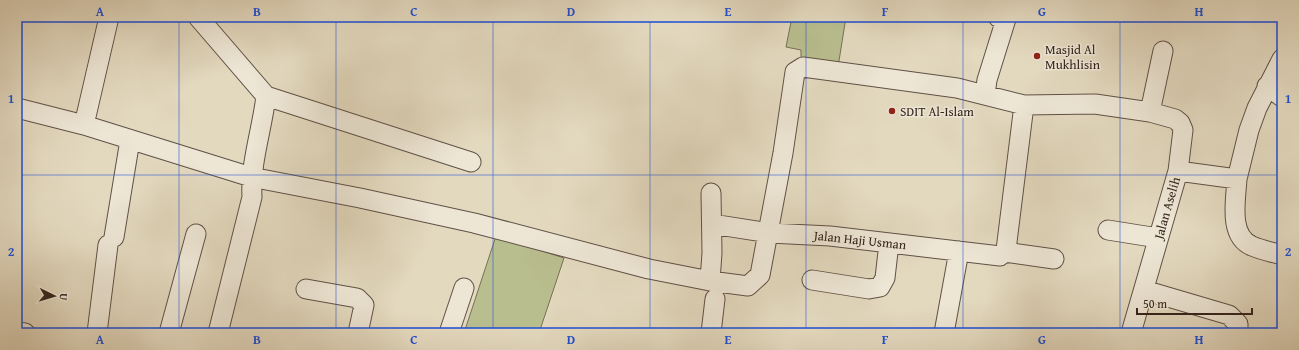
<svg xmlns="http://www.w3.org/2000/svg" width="1299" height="350" font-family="'Gentium Book Plus',serif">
	<rect width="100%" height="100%" fill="#e3d9bf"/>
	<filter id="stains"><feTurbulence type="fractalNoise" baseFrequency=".005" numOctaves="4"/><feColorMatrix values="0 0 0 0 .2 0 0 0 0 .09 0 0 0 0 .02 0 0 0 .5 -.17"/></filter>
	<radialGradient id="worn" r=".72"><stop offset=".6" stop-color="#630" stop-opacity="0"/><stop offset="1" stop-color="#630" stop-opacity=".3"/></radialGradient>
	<!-- green -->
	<path fill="#b9be8f" stroke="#767156" d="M792 17H846L838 67 801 61V50L786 47Z
		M496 236 564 258 539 333H464Z"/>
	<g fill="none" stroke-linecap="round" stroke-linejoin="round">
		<defs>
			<path id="minor" d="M198 17 266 96
				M1267 86 1282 97
				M985 95 987 80 1006 19 998 17
				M17 108 84 125 251 177 360 198 474 223 649 269 710 281 748 286 760 275 783 153 795 72 803 67 957 88 1024 105 1095 104 1150 112 1175 119 1180 123 1183 130 1178 171
				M1150 112 1163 51
				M84 125 109 17
				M1237 179C1236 199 1228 236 1252 246 1261 250 1272 252 1282 255
				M712 224 769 233 830 236 1000 256 1006 250 1024 105
				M1108 230 1158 238
				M114 237 130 140
				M1005 252 1054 259
				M812 280 869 289 880 287 885 278 889 243
				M710 281 712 253 711 193
				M306 289 357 298 364 305 358 333
				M1144 290 1229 315 1238 324V333
				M17 332 25 333
				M97 333 108 245
				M169 333 196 234
				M218 333 252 197C250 163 262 130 266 96L471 162
				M449 333 464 288
				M711 333 715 299
				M944 333 959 251
				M1131 333 1178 171 1237 179 1249 130 1257 108 1282 59"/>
		</defs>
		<!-- minor casing -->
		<use href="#minor" stroke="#605146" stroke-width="21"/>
		<!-- minor -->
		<use href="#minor" stroke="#ede6d5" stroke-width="19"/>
	</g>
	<!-- grid -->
	<path fill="none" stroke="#1d4ed8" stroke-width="1" stroke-opacity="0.55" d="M179 17V333M336 17V333M493 17V333M650 17V333M806 17V333M963 17V333M1120 17V333M17 175H1282"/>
	<!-- markers -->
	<g fill="#8f2418" stroke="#ede6d5" stroke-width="1.5">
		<circle cx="1037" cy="56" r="4"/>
		<circle cx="892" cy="111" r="4"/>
	</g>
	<g text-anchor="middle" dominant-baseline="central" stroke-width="3" stroke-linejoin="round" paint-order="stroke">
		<!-- poi labels -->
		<g font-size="13" fill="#34241d" stroke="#ede6d5" text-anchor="start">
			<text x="1045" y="49">Masjid Al<tspan x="1045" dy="15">Mukhlisin</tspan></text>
			<text x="900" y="111">SDIT Al-Islam</text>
		</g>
		<!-- street labels -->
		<g font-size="13" fill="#34241d" stroke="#ede6d5">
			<text transform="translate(1167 208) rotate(-74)">Jalan Aselih</text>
			<text transform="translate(860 240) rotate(6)">Jalan Haji Usman</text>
		</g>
	</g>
	<!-- margin -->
	<rect width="1299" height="350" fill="none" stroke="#e3d9bf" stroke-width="44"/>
	<!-- north arrow -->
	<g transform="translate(54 296) rotate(95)" stroke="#ede6d5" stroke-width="3" paint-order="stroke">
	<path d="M0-3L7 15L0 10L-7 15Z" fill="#34241d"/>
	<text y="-6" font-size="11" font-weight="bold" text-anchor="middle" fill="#34241d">U</text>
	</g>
	<!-- scale -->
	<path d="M1137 308v6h115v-6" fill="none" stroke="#34241d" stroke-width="2"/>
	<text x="1143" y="308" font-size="12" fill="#34241d" stroke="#ede6d5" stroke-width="3" paint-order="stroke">50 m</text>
	<rect x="22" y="22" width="1255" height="306" fill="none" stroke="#1d4ed8" stroke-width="1.5"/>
	<g font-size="13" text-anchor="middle" font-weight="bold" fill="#1d4ed8">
		<text x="100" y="16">A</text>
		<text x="257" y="16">B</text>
		<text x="414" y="16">C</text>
		<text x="571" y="16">D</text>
		<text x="728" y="16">E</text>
		<text x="885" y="16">F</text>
		<text x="1042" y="16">G</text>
		<text x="1199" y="16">H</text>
		<text x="11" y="103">1</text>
		<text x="1288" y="103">1</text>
		<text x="11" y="256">2</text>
		<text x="1288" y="256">2</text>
		<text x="100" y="344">A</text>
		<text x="257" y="344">B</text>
		<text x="414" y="344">C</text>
		<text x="571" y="344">D</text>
		<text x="728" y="344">E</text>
		<text x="885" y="344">F</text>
		<text x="1042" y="344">G</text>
		<text x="1199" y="344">H</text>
	</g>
	<rect width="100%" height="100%" filter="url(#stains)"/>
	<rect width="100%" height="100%" fill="url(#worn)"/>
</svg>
